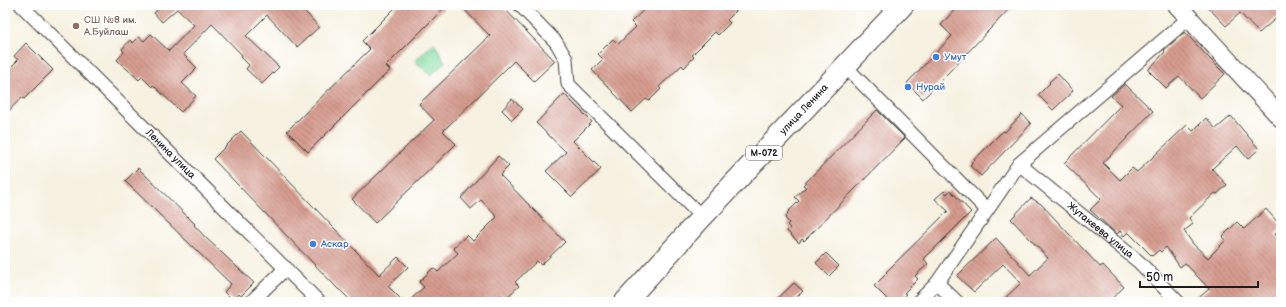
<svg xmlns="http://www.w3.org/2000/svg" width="1286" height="307" font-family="'Balsamiq Sans',sans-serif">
	<defs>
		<pattern id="park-crowns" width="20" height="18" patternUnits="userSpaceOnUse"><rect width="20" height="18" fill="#88e0a4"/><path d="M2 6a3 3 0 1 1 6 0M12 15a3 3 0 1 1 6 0" fill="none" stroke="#75c08d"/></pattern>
		<pattern id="building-back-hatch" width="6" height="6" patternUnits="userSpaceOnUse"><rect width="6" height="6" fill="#d69c8f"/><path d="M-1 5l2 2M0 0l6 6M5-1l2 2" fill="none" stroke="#ad7e74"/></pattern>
	</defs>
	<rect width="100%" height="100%" fill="#fff"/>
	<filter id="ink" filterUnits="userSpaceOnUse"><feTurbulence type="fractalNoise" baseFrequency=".025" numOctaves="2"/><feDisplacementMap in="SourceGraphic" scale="8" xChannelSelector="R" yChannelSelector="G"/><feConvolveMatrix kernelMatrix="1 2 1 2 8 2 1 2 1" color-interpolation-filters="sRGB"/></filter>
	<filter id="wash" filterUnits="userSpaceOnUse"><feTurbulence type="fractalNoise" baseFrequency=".012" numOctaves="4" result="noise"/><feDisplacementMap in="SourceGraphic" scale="16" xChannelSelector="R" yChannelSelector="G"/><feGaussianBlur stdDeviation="0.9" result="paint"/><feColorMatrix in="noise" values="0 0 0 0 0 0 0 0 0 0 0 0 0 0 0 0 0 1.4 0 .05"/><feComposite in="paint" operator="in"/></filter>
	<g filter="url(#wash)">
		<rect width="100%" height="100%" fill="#f6f1e0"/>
		<!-- park -->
		<path fill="url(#park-crowns)" stroke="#527e60" d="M434 43 445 62 431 75 415 61Z"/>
		<g id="blocks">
			<!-- building -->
			<path fill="url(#building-back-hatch)" d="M163 5H299L319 27 297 47 267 15 246 36 279 67 262 84 246 69 249 65 241 57 242 55 212 24 183 54 197 68 182 83 196 96 181 112 153 85 152 87 142 77 139 80 117 60 124 52 122 49 130 40 133 43 139 37 144 41 151 34 169 51 194 25 177 9 162 22 154 13Z
				M398 5H447L386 66 390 70 308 152 287 131 370 49 362 41Z
				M460 5H501L555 61 534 81 514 61 443 131 456 144 375 223 352 199 434 120 419 104 490 36Z
				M649 5H742L727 20 730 23 718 35 715 32 692 55 694 57 684 68 682 65 659 87 661 89 649 101 646 99 632 112 592 70 603 59 598 54 613 39 618 44 636 27 631 22Z
				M959 5H970L976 11 982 5H1013L923 99 907 83 952 36 941 25Z
				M1206 5H1281V14L1259 33 1240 13 1226 26Z
				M1185 32 1207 56 1225 74 1200 98 1179 76 1166 88 1148 70 1165 52 1164 50Z
				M26 43 53 70 24 99 22 97 5 115V73L18 60 14 56Z
				M1058 74 1073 91 1053 110 1038 95 1050 83 1049 82Z
				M1125 84 1153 111 1103 163 1120 180 1132 168 1137 172 1187 125 1193 131 1206 118 1216 129 1231 116 1259 149 1248 159 1237 146 1216 165 1212 169 1227 185 1217 194 1215 193 1189 218 1193 224 1184 231 1193 244 1208 258 1226 240 1222 237 1237 222 1244 229 1266 209 1281 226V229L1275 234 1281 241V298L1276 302H1194L1209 289 1185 263 1180 267 1166 247 1161 252 1159 250 1152 256 1128 232 1124 236 1120 231 1117 234 1090 210 1101 199 1064 163 1121 105 1111 96Z
				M564 94 592 122 573 141 601 169 572 197 546 171 566 152 536 123Z
				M512 99 523 109 512 120 502 110Z
				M877 110 905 138 804 241 802 239 799 243 787 231 790 228 787 225 789 223 785 218 788 214 787 213 799 201 795 197 806 187 803 185Z
				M1022 114 1031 124 981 176 970 166 972 164 971 163 1001 133 1004 131 1005 132Z
				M241 131 379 275 398 257 408 267 388 286 404 302H352L340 290H339L213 159Z
				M498 156 509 166 500 175 565 242 541 265 537 261 515 282 519 286 505 299 501 295 494 302H408L424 287 419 282 433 268 438 272 458 253 453 248 467 235 473 241 497 217 481 200 471 209 461 198Z
				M138 168 195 224 194 225 205 237 254 283 241 296 239 294 233 301 224 292 231 284 125 181Z
				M950 190 971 212 924 259 928 264 915 276 918 279 904 293 906 294 898 302H890L874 286 887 273 886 272 948 211 935 199 944 191 947 194Z
				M1031 198 1041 204 1100 267 1103 265 1124 287 1108 302H1001L1021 283 1003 264 974 292 957 276 996 238 1030 275 1048 258 1011 219Z
				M826 253 839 266 829 276 816 263Z
				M794 283 803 291 792 302H774Z"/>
		</g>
	</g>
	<g filter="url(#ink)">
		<use href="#blocks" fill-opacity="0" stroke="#3d3c39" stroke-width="1"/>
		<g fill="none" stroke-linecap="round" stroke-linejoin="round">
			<defs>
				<g id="street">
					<path id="s1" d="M21 5 319 302"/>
					<path d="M520 5 556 42 566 59 568 84 702 217"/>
					<path d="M846 67 987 210"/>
					<path id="s2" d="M1019 164 1139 262 1178 302"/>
					<path d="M937 283 957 302"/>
					<path d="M251 302 286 268"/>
					<path d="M918 302 937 283 1019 164 1189 18"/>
				</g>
				<path id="secondary" d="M1177 5 1281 118"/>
				<g id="primary">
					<path id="s3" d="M625 302 702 217 903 5"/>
				</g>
			</defs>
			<!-- street casing -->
			<use href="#street" stroke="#3d3c39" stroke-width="15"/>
			<!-- secondary casing -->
			<use href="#secondary" stroke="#3d3c39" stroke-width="20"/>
			<!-- primary casing -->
			<use href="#primary" stroke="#3d3c39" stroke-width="23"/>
			<!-- street -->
			<use href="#street" stroke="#fff" stroke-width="13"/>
			<!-- secondary -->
			<use href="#secondary" stroke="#fff" stroke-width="18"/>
			<!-- primary -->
			<use href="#primary" stroke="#fff" stroke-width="21"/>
		</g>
	</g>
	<!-- markers -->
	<circle fill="#8d6e63" stroke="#fff" stroke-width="1.5" cx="76" cy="26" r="4"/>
	<g fill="#3f7fe0" stroke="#fff" stroke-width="1.5">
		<circle cx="936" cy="57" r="4"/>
		<circle cx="908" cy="87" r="4"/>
		<circle cx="313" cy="244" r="4"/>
	</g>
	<g text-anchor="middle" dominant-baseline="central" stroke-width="3" stroke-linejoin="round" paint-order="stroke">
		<!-- shield labels -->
		<rect fill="#fff" stroke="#606060" stroke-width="1" x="746" y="146" width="36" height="14" rx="3"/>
		<g font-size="9" font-weight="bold" fill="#1c1c1c">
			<text x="764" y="153">М-072</text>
		</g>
		<!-- education labels -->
		<g font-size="10" fill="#785e54" stroke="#fff" text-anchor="start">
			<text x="84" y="20">СШ №8 им.<tspan x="84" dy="12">А.Буйлаш</tspan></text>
		</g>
		<!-- shop labels -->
		<g font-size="10" fill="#366cbe" stroke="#fff" text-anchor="start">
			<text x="944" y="57">Умут</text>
			<text x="916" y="87">Нурай</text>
			<text x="321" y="244">Аскар</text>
		</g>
		<!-- street labels -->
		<g font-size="10" fill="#1c1c1c" stroke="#fff">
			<text stroke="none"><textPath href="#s3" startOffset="263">улица Ленина</textPath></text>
			<text stroke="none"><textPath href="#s1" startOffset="211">Ленина улица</textPath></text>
			<text stroke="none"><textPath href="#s2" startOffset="105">Жутакеева улица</textPath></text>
		</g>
	</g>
	<!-- margin -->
	<rect width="1286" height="307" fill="none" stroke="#fff" stroke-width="20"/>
	<!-- scale -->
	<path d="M1140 281v6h118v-6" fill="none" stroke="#1c1c1c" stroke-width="2"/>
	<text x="1146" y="281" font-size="12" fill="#1c1c1c" stroke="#ffffff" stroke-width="3" paint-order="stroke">50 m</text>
</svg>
